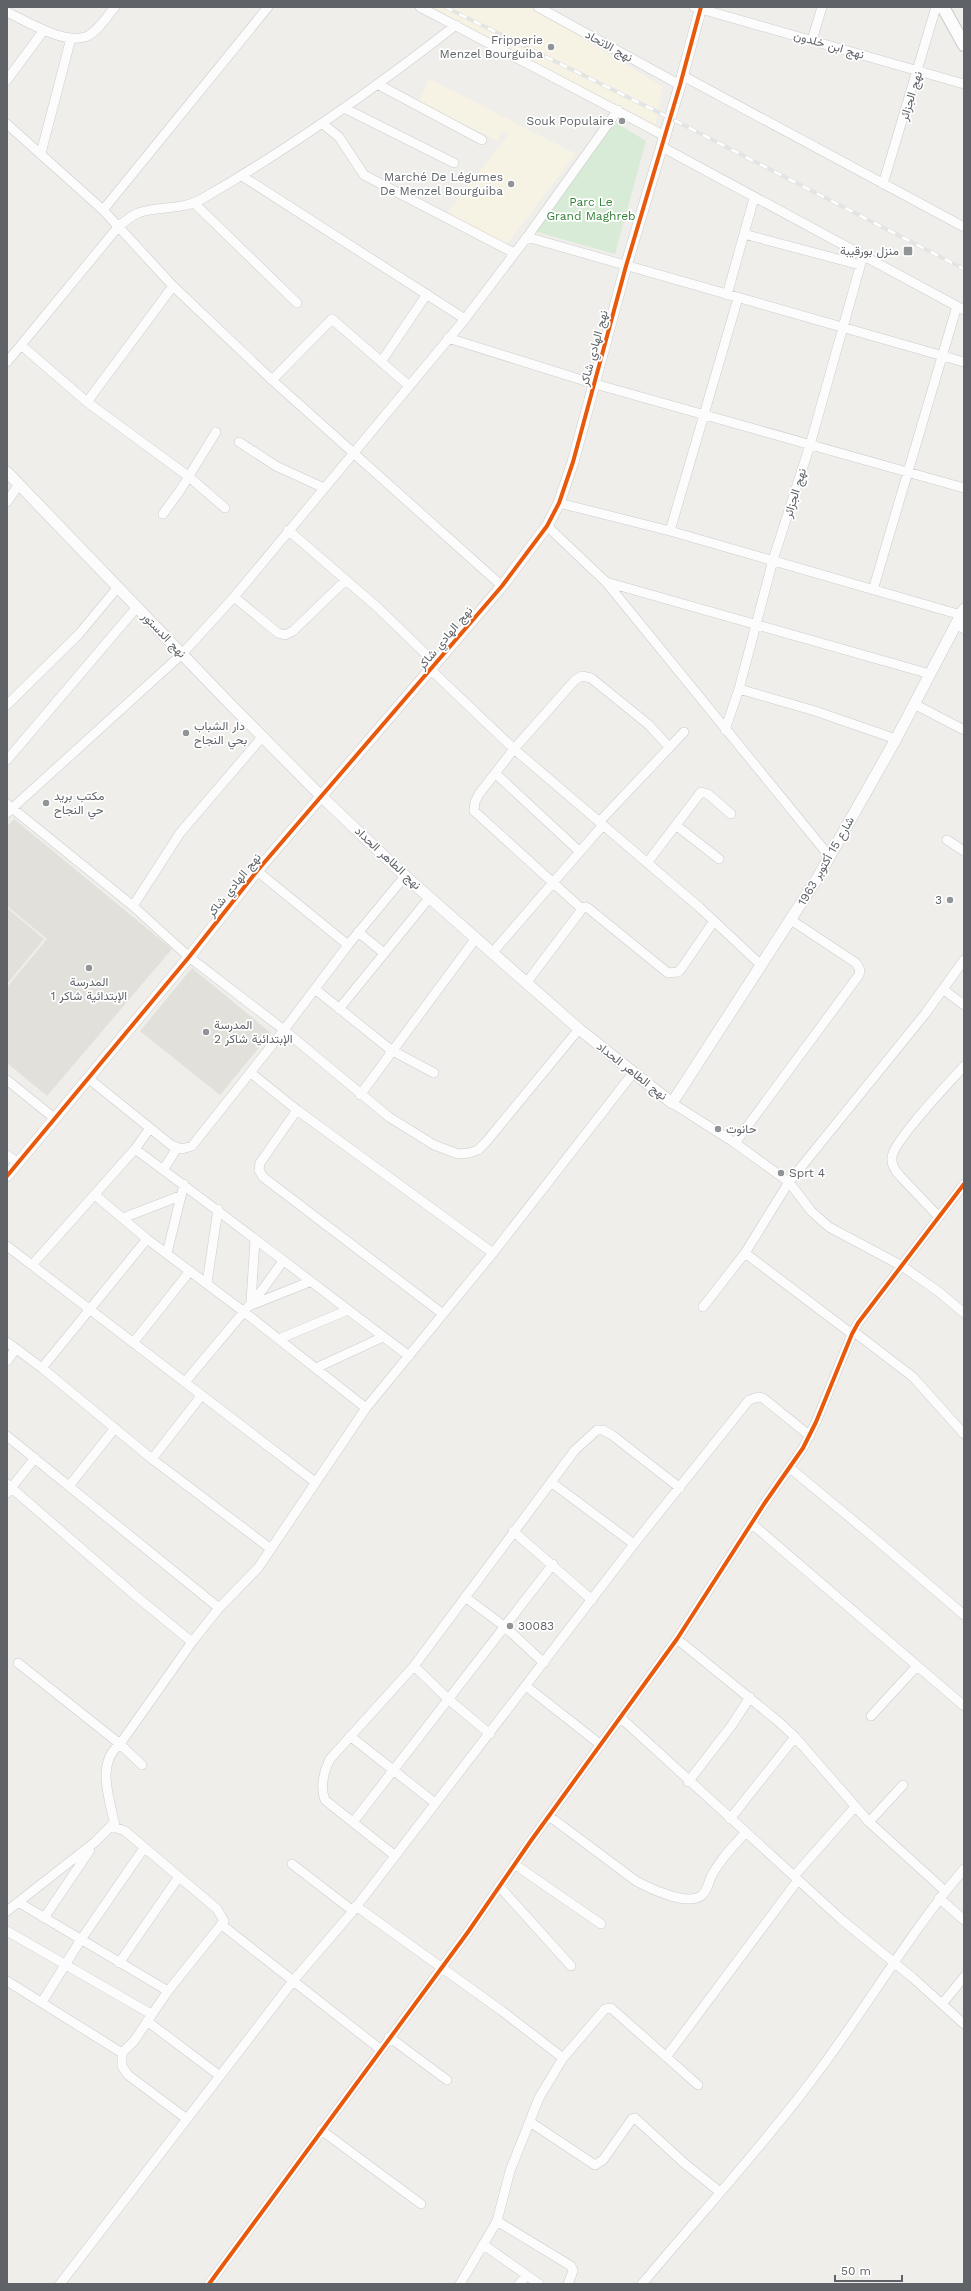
<svg xmlns="http://www.w3.org/2000/svg" width="971" height="2291" font-family="'Work Sans',Vazirmatn,sans-serif">
	<rect width="100%" height="100%" fill="#efeeea"/>
	<!-- commercial -->
	<path fill="#f7f3e4" d="M428 7H531L663 87 655 126Z
		M429 79 576 154 505 246 446 214 509 134 502 131 498 141 419 102Z"/>
	<!-- education -->
	<path fill="#e2e0da" d="M14 819 172 949 47 1096 7 1063V987L47 939 7 906V826Z
		M7 908 44 939 7 984Z
		M192 968 271 1033 220 1095 140 1031Z"/>
	<!-- green -->
	<path fill="#d8ebd6" d="M613 121 646 141 615 254 530 230Z"/>
	<g fill="none" stroke-linecap="round" stroke-linejoin="round">
		<defs>
			<path id="minor" d="M420 7 665 136
				M538 7 680 85
				M694 7 964 84
				M7 12C26 21 63 44 85 37 97 33 107 16 115 7
				M812 40 822 7
				M683 76 964 227
				M7 80 44 30
				M379 85 482 140
				M346 109 454 163
				M7 124 103 210 173 286 272 380 502 586
				M323 124 339 137 364 175 514 253
				M662 147 964 310
				M41 153 71 38
				M242 176 465 319
				M883 184 936 7
				M194 203 297 303
				M103 210 268 7
				M744 234 860 265
				M527 237 964 362
				M727 295 754 198
				M448 338 595 384 964 488
				M21 345 87 402 188 476 225 508
				M7 362 118 227C124 222 131 216 138 213 158 206 182 210 200 200 291 148 374 89 456 25
				M381 362 427 294
				M272 380 332 319 408 385
				M87 402 173 286
				M239 442 276 466 324 488
				M7 502 19 484
				M559 503 670 531 961 615
				M163 514 181 489 216 432
				M547 526 606 582 830 857
				M288 530 376 606 436 664
				M670 531 738 298
				M606 582 930 674
				M873 590 957 306
				M234 597 278 633 285 635 293 631 346 580
				M956 624 964 629
				M431 670 514 749 699 907 761 965
				M739 689 815 711 896 739
				M914 704 964 730
				M7 705 79 634 118 587
				M725 730 739 689 773 560 810 445 863 256
				M668 746 649 725 591 678 582 676 575 680 514 749 479 794 475 802 474 811 582 909 585 907 588 908 668 973 678 972 681 969 714 921
				M7 760 137 607
				M496 774 579 851
				M7 804 133 906 189 957 284 1030 389 1117 434 1145 458 1154 469 1153 478 1150 486 1142 579 1029
				M7 813 182 654 234 597 465 319 527 237 618 110
				M599 822 684 732
				M677 826 719 859
				M947 840 964 851
				M647 863 701 792 708 794 731 814
				M257 871 348 945
				M133 906 180 833 263 736
				M358 932 384 953
				M493 952 603 825
				M527 982 582 909
				M315 989 391 1050 434 1073
				M944 990 964 1005
				M339 1009 430 897
				M251 1073 297 1110 493 1253
				M88 1078 171 1145 182 1149 192 1146 284 1030 348 945 405 876
				M7 1080 54 1118
				M360 1095 476 938
				M672 1103 735 1143 789 1182 811 1211 829 1227 902 1266 939 1292 964 1313
				M297 1110 260 1163 259 1170 263 1177 443 1314
				M735 1143 859 975 860 970 856 963 791 920
				M135 1149C227 1217 318 1287 409 1356
				M7 1155 18 1163
				M163 1170 177 1148
				M95 1195 147 1239 243 1311 366 1408
				M939 1217 900 1176C895 1171 891 1165 892 1157 894 1140 950 1082 964 1066
				M123 1218 180 1196
				M7 1246 315 1482
				M167 1253 184 1184
				M745 1253 852 1334
				M32 1265 135 1149 150 1128
				M207 1283 218 1209
				M251 1302 255 1239
				M249 1306 309 1282
				M703 1307 745 1253 789 1182 925 1014 964 960
				M853 1331 913 1377 964 1434
				M279 1339 348 1310
				M7 1342 42 1368 152 1459 271 1549
				M133 1343 190 1271
				M7 1361 15 1350
				M42 1368 147 1239
				M316 1368 383 1337
				M185 1382 263 1289 283 1261
				M7 1436 219 1608
				M152 1459 201 1396
				M790 1468 872 1536 964 1615
				M551 1482 634 1544
				M7 1484 137 1597 192 1642
				M69 1486 115 1428
				M7 1493 35 1458
				M751 1523 964 1706
				M513 1531 592 1600
				M465 1597 504 1626 544 1663
				M677 1639 779 1722 795 1737 869 1822 945 1891
				M18 1663 120 1744 142 1765
				M414 1666 448 1699 490 1734
				M526 1686 601 1745
				M871 1716 917 1666
				M621 1718 842 1920 913 1978 964 2024
				M350 1736 435 1803
				M688 1782 732 1725 750 1697
				M549 1816 636 1881C649 1888 686 1906 701 1896 707 1892 708 1884 711 1877 719 1860 733 1847 745 1833
				M730 1819 795 1737
				M354 1821 553 1564
				M869 1822 903 1785
				M115 1826C110 1799 95 1764 120 1744L192 1642 219 1608 258 1568 366 1408 493 1253 633 1073
				M394 1855 325 1800C320 1787 324 1771 330 1759L414 1666 575 1450 597 1430H603L612 1435 680 1488
				M292 1864 353 1911
				M514 1864 601 1924
				M794 1876 855 1807
				M499 1886 571 1966
				M939 1898 964 1920
				M18 1902 168 1991
				M356 1906 502 2011 563 2058
				M7 1911 95 1842 111 1826 125 1831 217 1909 224 1921 168 1991 134 2041 122 2053 7 1981
				M44 1918 90 1850
				M222 1925 380 2049
				M7 1931 151 2014
				M119 1963 178 1878
				M42 2002 80 1941 144 1848
				M942 2004 964 1977
				M147 2021 220 2076
				M389 2037 447 2080
				M122 2053V2066L128 2075 187 2119
				M666 2057 798 1880
				M530 2122 595 2165 603 2160 632 2119 635 2118 684 2163 720 2192
				M321 2130 421 2204
				M497 2221 571 2266 573 2271 568 2284
				M484 2245 539 2284
				M60 2284 293 1981 353 1911 634 1544 749 1400 758 1397 763 1398 810 1436
				M209 2284 468 1932 530 1842 677 1639 764 1504 803 1448 816 1422 852 1334 858 1323 964 1184
				M460 2284 497 2221 510 2171 539 2098 563 2058 605 2009 611 2008 698 2085
				M519 2284 526 2276
				M642 2284C697 2218 757 2153 809 2084 863 2014 906 1937 964 1869"/>
			<path id="tertiary" d="M7 472 229 703 322 797 405 876 579 1029 672 1103 818 877 896 739 964 609
				M7 1176 189 957 257 871 502 586 547 526 559 503 573 462 626 266 680 85 701 7"/>
			<path id="secondary" d="M943 7 964 45"/>
		</defs>
		<!-- minor casing -->
		<use href="#minor" stroke="#cbcccc" stroke-width="10"/>
		<!-- tertiary casing -->
		<use href="#tertiary" stroke="#cbcccc" stroke-width="12"/>
		<!-- secondary casing -->
		<use href="#secondary" stroke="#cacacb" stroke-width="14"/>
		<!-- minor -->
		<use href="#minor" stroke="#fdfcfc" stroke-width="9"/>
		<!-- tertiary -->
		<use href="#tertiary" stroke="#fdfcfc" stroke-width="11"/>
		<!-- secondary -->
		<use href="#secondary" stroke="#fdfcfc" stroke-width="12"/>
		<defs>
			<path id="rail" d="M445 7 670 118 964 269"/>
		</defs>
		<!-- rail casing -->
		<use href="#rail" stroke="#e4e4e4" stroke-width="4"/>
		<!-- rail -->
		<use href="#rail" stroke="#fff" stroke-width="2.5" stroke-dasharray="8" stroke-linecap="butt"/>
		<defs>
			<path id="cycleway" d="M7 1176 189 957 257 871 502 586 547 526 559 503 573 462 626 266 680 85 701 7
				M209 2284 468 1932 530 1842 677 1639 764 1504 803 1448 816 1422 852 1334 858 1323 964 1184"/>
		</defs>
		<!-- cycleway casing -->
		<use href="#cycleway" stroke="#fff" stroke-width="6"/>
		<!-- cycleway -->
		<use href="#cycleway" stroke="#e8590c" stroke-width="4"/>
	</g>
	<!-- markers -->
	<g fill="#919496" stroke="#fff" stroke-width="1.5">
		<circle cx="551" cy="47" r="4"/>
		<circle cx="622" cy="121" r="4"/>
		<circle cx="511" cy="184" r="4"/>
		<rect x="903" y="246" width="10" height="10" rx="2"/>
		<circle cx="186" cy="733" r="4"/>
		<circle cx="46" cy="803" r="4"/>
		<circle cx="950" cy="900" r="4"/>
		<circle cx="89" cy="968" r="4"/>
		<circle cx="206" cy="1032" r="4"/>
		<circle cx="718" cy="1129" r="4"/>
		<circle cx="781" cy="1173" r="4"/>
		<circle cx="510" cy="1626" r="4"/>
	</g>
	<g text-anchor="middle" dominant-baseline="central" stroke-width="3.5" stroke-linejoin="round" paint-order="stroke">
		<!-- poi labels -->
		<g font-size="12" fill="#5f6368" stroke="#fff" text-anchor="start">
			<text x="543" y="40" text-anchor="end">Fripperie<tspan x="543" dy="14">Menzel Bourguiba</tspan></text>
			<text x="614" y="121" text-anchor="end">Souk Populaire</text>
			<text x="503" y="177" text-anchor="end">Marché De Légumes<tspan x="503" dy="14">De Menzel Bourguiba</tspan></text>
			<text x="899" y="251" text-anchor="end">منزل بورقيبة</text>
			<text x="194" y="726">دار الشباب<tspan x="194" dy="14">بحي النجاح</tspan></text>
			<text x="54" y="796">مكتب بريد<tspan x="54" dy="14">حي النجاح</tspan></text>
			<text x="942" y="900" text-anchor="end">3</text>
			<text x="89" y="982" text-anchor="middle">المدرسة<tspan x="89" dy="14">الإبتدائية شاكر 1</tspan></text>
			<text x="214" y="1025">المدرسة<tspan x="214" dy="14">الإبتدائية شاكر 2</tspan></text>
			<text x="726" y="1129">حانوت</text>
			<text x="789" y="1173">Sprt 4</text>
			<text x="518" y="1626">30083</text>
		</g>
		<!-- street labels -->
		<g font-size="12" fill="#5f6368" stroke="#fff">
			<text transform="translate(829 45) rotate(16)">نهج ابن خلدون</text>
			<text transform="translate(609 46) rotate(29)">نهج الاتحاد</text>
			<text transform="translate(911 96) rotate(-73)">نهج الجزائر</text>
			<text transform="translate(594 348) rotate(-75)">نهج الهادي شاكر</text>
			<text transform="translate(795 493) rotate(-73)">نهج الجزائر</text>
			<text transform="translate(164 635) rotate(46)">نهج الدستور</text>
			<text transform="translate(445 638) rotate(-50)">نهج الهادي شاكر</text>
			<text transform="translate(388 858) rotate(43)">نهج الطاهر الحداد</text>
			<text transform="translate(826 861) rotate(-60)">شارع 15 أكتوبر 1963</text>
			<text transform="translate(234 885) rotate(-51)">نهج الهادي شاكر</text>
			<text transform="translate(632 1071) rotate(38)">نهج الطاهر الحداد</text>
		</g>
		<!-- park labels -->
		<g font-size="12" fill="#348238" stroke="#fff">
			<text x="591" y="202">Parc Le<tspan x="591" dy="14">Grand Maghreb</tspan></text>
		</g>
	</g>
	<!-- border -->
	<rect width="971" height="2291" fill="none" stroke="#5f6368" stroke-width="16"/>
	<!-- scale -->
	<path d="M835 2275v6h67v-6" fill="none" stroke="#5f6368" stroke-width="2"/>
	<text x="841" y="2275" font-size="12" fill="#5f6368" stroke="#ffffff" stroke-width="3" paint-order="stroke">50 m</text>
</svg>
